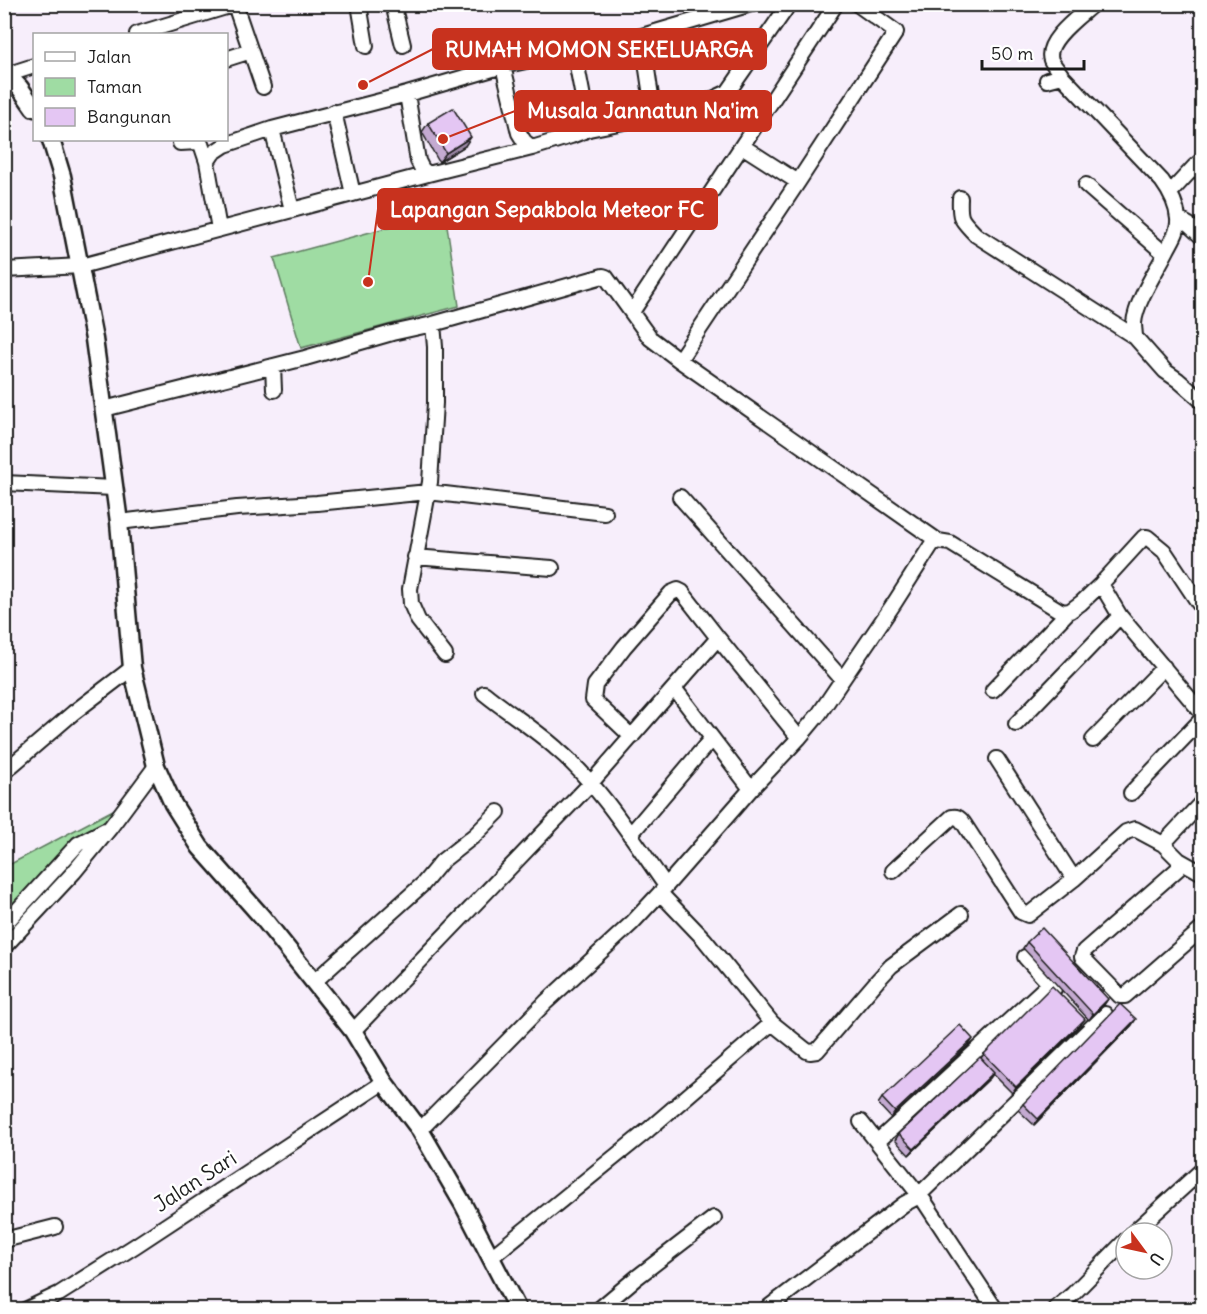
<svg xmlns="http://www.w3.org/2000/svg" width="1207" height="1314" font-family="Delius,sans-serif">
	<rect width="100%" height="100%" fill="#f7eefb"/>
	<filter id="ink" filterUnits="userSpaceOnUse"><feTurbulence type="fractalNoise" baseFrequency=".0167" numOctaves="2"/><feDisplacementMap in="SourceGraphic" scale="12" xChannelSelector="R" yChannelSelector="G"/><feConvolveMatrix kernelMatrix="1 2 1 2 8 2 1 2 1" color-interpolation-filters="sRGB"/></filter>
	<g filter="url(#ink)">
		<!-- green -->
		<path fill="#9fdca3" stroke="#5e7c60" stroke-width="1.5" d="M445 212 459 306 301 348 274 258Z
			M115 809 87 847 5 935V867Z"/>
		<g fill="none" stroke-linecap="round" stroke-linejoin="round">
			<defs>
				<path id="minor" d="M359 4 366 46
					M393 4 403 45
					M1093 4C1080 16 1044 41 1051 60 1053 65 1059 71 1062 76L1162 181C1170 192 1177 205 1178 219 1179 231 1172 240 1167 250 1157 270 1136 301 1134 323 1134 328 1135 333 1135 337L1165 371 1178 380 1202 401
					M235 5 263 87
					M137 34 236 4
					M574 50 589 129 654 116 642 36
					M226 59 251 51
					M503 66 519 133 524 141 532 148 571 136 589 129
					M9 74 34 66
					M1047 80 1062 76
					M407 94 418 161 422 169 428 174 532 148
					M334 112 353 194
					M654 116 700 105 728 92 785 10 788 4
					M272 129 292 210
					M180 143 198 142 201 144 207 162
					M742 146 798 182
					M1086 185 1165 254
					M1170 193 1194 167 1202 160
					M960 198C959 220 961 219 976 235L1135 337
					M1178 219 1189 225 1202 237
					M219 229 207 162 213 153 225 145 272 129 407 94 503 66 642 36 751 4
					M4 270 81 266 428 174
					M632 312 836 4
					M433 324 603 276 606 277 650 338 679 360 938 541
					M679 360 798 182 896 32 857 4
					M273 366 274 390
					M104 409 305 358 392 333 433 324 435 347V403L430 482 410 589 411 604 418 620 445 655
					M4 483 114 488
					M680 497 842 679
					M119 522 237 508 317 503 428 492 605 513
					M415 557 552 568
					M1101 584 1120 616 1202 713
					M718 638 799 738
					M993 690 1068 612
					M484 693C507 712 534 728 557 749 601 787 632 838 666 886
					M1016 724 1120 616
					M632 737 593 700 595 685 624 647 671 593 678 590 682 592 718 638 674 688
					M1093 740 1164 667
					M997 759 1074 879
					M4 772 73 713 132 668
					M1131 793 1202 719
					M630 835 712 738
					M1163 844 1202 802
					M1179 860 1202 873
					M893 871 952 817C960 815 964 824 968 830L1021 912 1028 915 1074 879 1126 832 1135 829 1163 844 1179 860V868L1084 951 1082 957 1120 996H1125L1202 929
					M4 925 78 844 105 830
					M4 947 74 872 110 828 156 766
					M1025 957 1054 989
					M314 982 423 884 442 861 475 835 498 812
					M772 1023 807 1051 810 1052 817 1051 878 980 891 966 961 914
					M353 1031 591 783 674 688 751 789
					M861 1122 924 1201
					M420 1130 546 1002 632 923 660 893 751 789 799 738 819 714 895 602 932 544 938 541 950 543 1062 612 1070 611 1081 603 1101 584 1144 537H1147L1164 551 1202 608
					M877 1142 1049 984
					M919 1195 1105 1014
					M1133 1233 1202 1170
					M4 1240 55 1227
					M490 1258 648 1130 772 1023 704 939 660 893
					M25 1310 59 1294 135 1246 384 1082
					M598 1310 636 1278 714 1218
					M765 1310 904 1204 917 1197 924 1201 996 1310
					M1054 1310 1073 1294 1126 1240"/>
				<path id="major" d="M4 71 20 88 34 108
					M51 140 62 176 94 339 119 522 132 668 156 766 173 804 200 847 262 917 353 1031 384 1082 420 1130 463 1204 518 1310"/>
			</defs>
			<!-- minor casing -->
			<use href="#minor" stroke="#1c1c1c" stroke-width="18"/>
			<!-- major casing -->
			<use href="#major" stroke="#1c1c1c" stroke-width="21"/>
			<!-- minor -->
			<use href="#minor" stroke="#fff" stroke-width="14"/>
			<!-- major -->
			<use href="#major" stroke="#fff" stroke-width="16"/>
		</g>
		<!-- wall -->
		<path fill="#c4aad1" stroke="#1c1c1c" stroke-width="1.5" d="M428 123 465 146 439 162 422 132Z
			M1027 942 1104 1005 1089 1020 1023 948Z
			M1080 1025 1012 1093 993 1074 990 1078 909 1155 895 1140 899 1134 981 1058 984 1054Z
			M1132 1025 1034 1125 1018 1110 1023 1104Z
			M969 1045 891 1118 878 1104 882 1098Z"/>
		<!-- shaded-wall -->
		<path fill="#a08baa" stroke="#1c1c1c" stroke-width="1.5" d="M471 137 465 146 439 162 446 153Z
			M1108 999 1104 1005 1089 1020 1093 1014Z
			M1085 1019 1080 1025 1012 1093 1016 1087Z
			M1136 1019 1132 1025 1034 1125 1038 1119Z
			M973 1039 969 1045 891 1118 895 1112Z
			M994 1072 990 1078 909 1155 914 1149Z"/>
		<!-- building -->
		<path fill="#e4c6f3" stroke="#1c1c1c" stroke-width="1.5" d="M453 108 471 137 446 153 428 123Z
			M1042 928 1108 999 1093 1014 1027 942Z
			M1052 986 1085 1019 1016 1087 984 1054Z
			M1120 1004 1136 1019 1038 1119 1023 1104Z
			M960 1025 973 1039 895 1112 882 1098Z
			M980 1057 994 1072 914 1149 899 1134Z"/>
	</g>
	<g text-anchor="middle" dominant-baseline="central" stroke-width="5" stroke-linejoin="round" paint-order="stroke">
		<!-- street labels -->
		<g font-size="21" fill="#1c1c1c" stroke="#fff">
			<text transform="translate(195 1181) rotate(-33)">Jalan Sari</text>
		</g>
	</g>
	<!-- callouts -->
	<path fill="none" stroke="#c8321e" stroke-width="2" d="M363 85L433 49M443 139L515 111M368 282L378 209"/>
	<g fill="#c8321e" stroke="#fff" stroke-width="2">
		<circle cx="363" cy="85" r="6"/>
		<circle cx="443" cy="139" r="6"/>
		<circle cx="368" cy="282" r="6"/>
	</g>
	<g fill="#c8321e" stroke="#c8321e" stroke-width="2">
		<rect x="433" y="29" width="333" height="40" rx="6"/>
		<rect x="515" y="91" width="256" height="40" rx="6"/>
		<rect x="378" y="189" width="339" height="40" rx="6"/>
	</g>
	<g font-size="22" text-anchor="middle" font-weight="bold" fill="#fff">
		<text x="599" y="57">RUMAH MOMON SEKELUARGA</text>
		<text x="643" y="118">Musala Jannatun Na'im</text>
		<text x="547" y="217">Lapangan Sepakbola Meteor FC</text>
	</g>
	<!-- margin -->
	<rect width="1207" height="1314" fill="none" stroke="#fff" stroke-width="24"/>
	<rect x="12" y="12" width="1183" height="1290" fill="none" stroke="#1c1c1c" stroke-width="2" filter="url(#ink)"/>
	<!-- legend -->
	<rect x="33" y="33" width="195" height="108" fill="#ffffff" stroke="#a4a4a4" stroke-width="1.5"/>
	<rect x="45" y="52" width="30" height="9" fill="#ffffff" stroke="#a4a4a4" stroke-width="1.5"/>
	<text x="87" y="63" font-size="18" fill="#1c1c1c">Jalan</text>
	<rect x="45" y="78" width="30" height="18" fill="#9fdca3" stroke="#a4a4a4" stroke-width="1.5"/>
	<text x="87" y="93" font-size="18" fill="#1c1c1c">Taman</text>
	<rect x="45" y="108" width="30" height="18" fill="#e4c6f3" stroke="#a4a4a4" stroke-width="1.5"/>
	<text x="87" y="123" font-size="18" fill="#1c1c1c">Bangunan</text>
	<!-- north arrow -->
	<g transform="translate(1144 1251) rotate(123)"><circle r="28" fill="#ffffff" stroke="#a4a4a4" stroke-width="1.5"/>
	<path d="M0-4.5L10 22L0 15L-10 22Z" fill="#c8321e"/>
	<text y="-9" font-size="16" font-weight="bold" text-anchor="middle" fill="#1c1c1c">U</text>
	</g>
	<!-- scale -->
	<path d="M982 60v9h102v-9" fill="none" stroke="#1c1c1c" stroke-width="3"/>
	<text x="991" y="60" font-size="18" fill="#1c1c1c" stroke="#ffffff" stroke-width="4.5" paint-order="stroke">50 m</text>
</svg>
